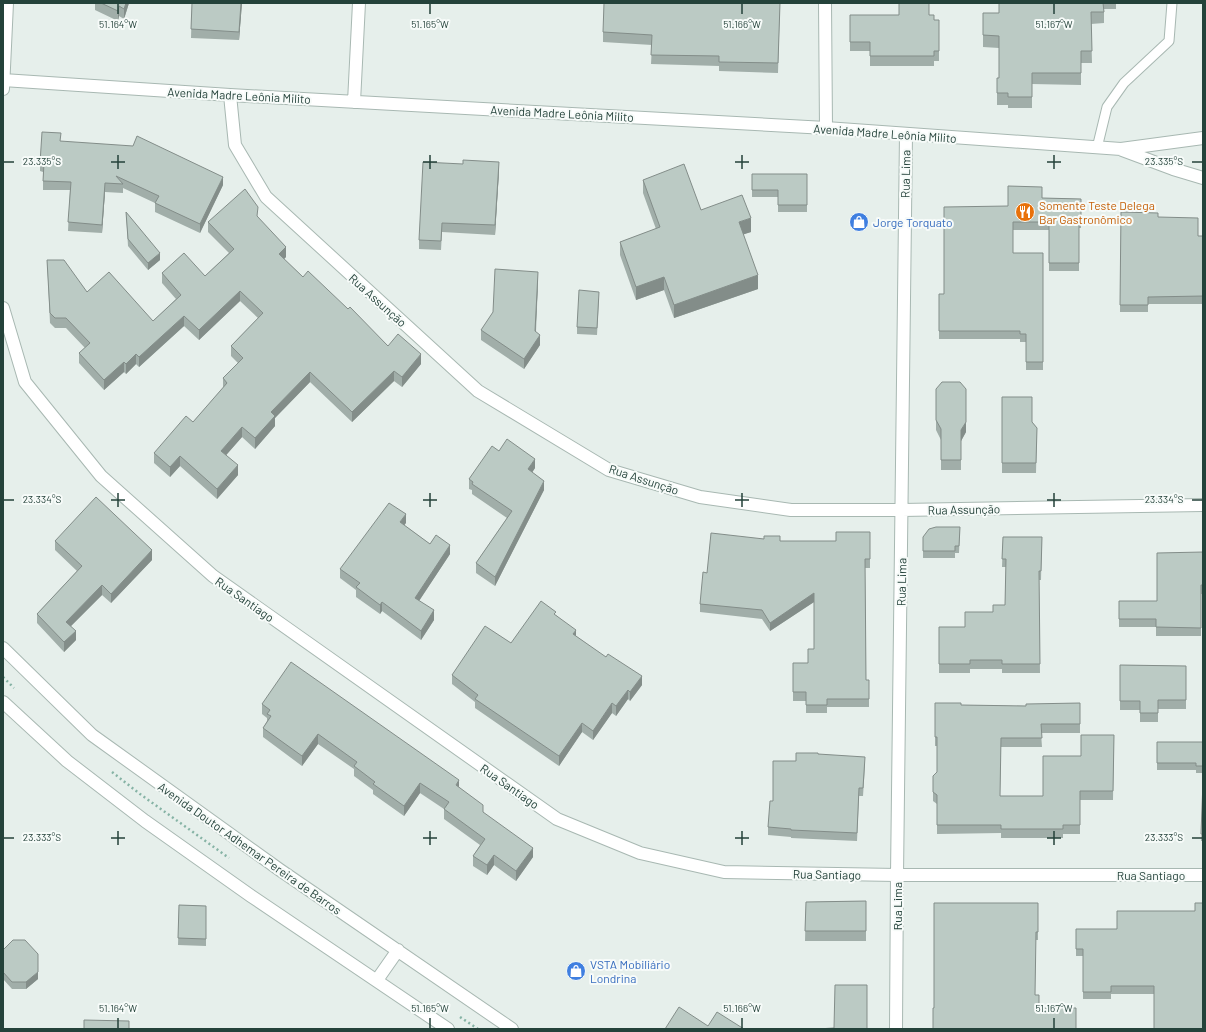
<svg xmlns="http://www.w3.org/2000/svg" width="1206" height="1032" font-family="Barlow,sans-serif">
	<rect width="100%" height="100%" fill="#e6efeb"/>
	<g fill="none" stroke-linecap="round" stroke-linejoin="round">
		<defs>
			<path id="service" d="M1097 148 1107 107 1124 83 1169 41 1172 3"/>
			<path id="minor" d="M825 3 826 128
				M3 80 230 95 826 128 1121 149 1203 138
				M3 89 7 3
				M230 95 235 145 266 197 478 391 609 470 700 497 791 510H902L1203 505
				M354 102 359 3
				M1122 150 1173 169 1203 178
				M3 308 25 382 101 476 213 576 557 819 640 853 724 872 897 875H1203
				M896 1029 897 875 906 134"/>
			<path id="tertiary" d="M3 648 92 735 280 870 512 1029
				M3 702 67 761 145 821 251 896 448 1029
				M377 980 398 950"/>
		</defs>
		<!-- service casing -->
		<use href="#service" stroke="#a8b8b2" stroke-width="11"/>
		<!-- minor casing -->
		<use href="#minor" stroke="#a8b8b2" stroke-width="14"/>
		<!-- tertiary casing -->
		<use href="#tertiary" stroke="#a8b8b2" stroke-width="14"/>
		<!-- path -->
		<path stroke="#86b3a5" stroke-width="2.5" stroke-dasharray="2 3" stroke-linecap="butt" d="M3 677 14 688
			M112 772 140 794 229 858
			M460 1017 478 1029"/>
		<!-- service -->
		<use href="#service" stroke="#fff" stroke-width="9"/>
		<!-- minor -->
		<use href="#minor" stroke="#fff" stroke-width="12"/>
		<!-- tertiary -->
		<use href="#tertiary" stroke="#fff" stroke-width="12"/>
	</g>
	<!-- wall -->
	<path fill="#a1aea9" d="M95 3H129L124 19 119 16 118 21 95 10Z
		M192 3H242L239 40 191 38Z
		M780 3 778 73 719 71V66L651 64 652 45 603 42V32Z
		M999 3H1116V9H1104V23L1091 24 1092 63H1081V85L1032 84V108H1008V105H997V78H999V48L983 47V13H999Z
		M850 15H929L934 20H939V61H934V66H870V51H850Z
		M61 141 223 185 200 233 155 212V203L123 188V193L105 192 102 233 68 231 70 190H43V172L40 171V163Z
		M463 164 499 171 495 235 442 232 441 250 419 249V240Z
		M752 174H807V212H778V197H752Z
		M643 180 701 210 751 232 743 234 758 289 674 318 664 290 636 300 620 255V242L656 229 643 193Z
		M1042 198 1081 199V228H1079V271H1049V230H1013V253H1043V370H1026V342H1020V339H939V294H944L1008 206Z
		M126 212 160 260 148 270 128 246Z
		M1121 212 1158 217 1198 236H1203V304H1148V312H1120Z
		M258 217 286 257 284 259 303 277 388 346 421 364 402 387 394 381 352 422 310 382 275 418V426L255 449 242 437 226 455 238 475 217 499 180 466 170 477 154 463V453L193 422 223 388V378L238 363 231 356V346L258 318 240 301 199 340 184 326 139 367 136 364 126 374 124 372 104 390 79 363V353L85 348 66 328H55L50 323 47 260 87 292 153 321 176 299 162 283V273L205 276 229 253 208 232V222Z
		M538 282 536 332 540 345 524 369 481 340V330Z
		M599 298 597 335 577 334V327Z
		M936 389 966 432 961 441V470H941V440L936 430Z
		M1002 397 1032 422 1037 428 1036 473H1002Z
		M499 451 535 468 532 472 544 490 495 586 476 573V563L507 518 472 494V490L469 489V479Z
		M406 523 404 525 430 544 450 554 419 601 434 620 421 640 382 611 380 614 356 597V590L340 578V569Z
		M960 527 959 553H955V558H923V537Z
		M870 532V568H865L866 680H869V707H827V713H806V701H793V663H808L814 649V602L770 631 762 619 700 612V604L707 573 780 541H836Z
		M1003 537H1042L1041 580H1039L1040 673H1002V669H970V673H939V627H965L993 612 1005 605 1006 567H1002Z
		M55 541 152 560 111 603 102 595 71 626 76 640 64 652 37 623V614L77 571 55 550Z
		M1203 552V594H1201V636H1156V627H1119V601H1157Z
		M556 615 576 636 642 685 630 701 628 699 616 716 612 713 593 740 582 732 559 766 475 708V702L452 684V675L511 643Z
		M1120 665 1186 666V709H1158V722H1140V710H1120Z
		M935 703 961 705 1026 706 1080 703V733H1041L1042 747H1001L1000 796H1043L1081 756 1114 735 1113 800H1080V834H1063V838H1001V833L937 834V804L933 801V776L937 772V746H935Z
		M262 704 459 787 483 812 533 857 516 881 494 865 487 875 473 866V856L480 845 444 819V809L420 793 404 816 373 794V790L354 776V769L318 744 302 766 263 737V728L267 721V718L262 714Z
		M1157 742H1203V773H1196V770H1157Z
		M818 754 865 765 863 796H859L857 841 791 838V837L768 835V827L773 801Z
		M1203 781V841H1201Z
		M866 901V941H805L806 902Z
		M1038 903V940H1036L934 1008Z
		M1203 903 1154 994H1111V999H1083V956H1076V929H1117L1195 911Z
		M179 905 206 906V946L178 945Z
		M3 950 38 979 26 989H12L3 979Z"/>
	<!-- shaded-wall -->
	<path fill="#838d89" d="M126 3H129L124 19V9Z
		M241 3H242L239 40V32Z
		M119 6V16L118 21V11Z
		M499 162V171L495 235V225Z
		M223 177V185L200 233V224Z
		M105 183V192L102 233V225Z
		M751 218V232L739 236V222Z
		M286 247V257L279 264V254Z
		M160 253V260L148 270V263Z
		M538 272V282L535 342V331Z
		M758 275V289L674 318V305Z
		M664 277V290L636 300V287Z
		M240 291V301L199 340V330Z
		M184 316V326L139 367V357Z
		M540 335V345L524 369V359Z
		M136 354V364L126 374V364Z
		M421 354V364L402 387V377Z
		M124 362V372L104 390V380Z
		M394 371V381L352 422V412Z
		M310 372V382L275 418V426L255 449V438L271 412Z
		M966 422V432L961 441V430Z
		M242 427V437L221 461V451Z
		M180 456V466L170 477V467Z
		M535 459V468L528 479V469Z
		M238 465V475L217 499V489Z
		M544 481V490L495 586V577Z
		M406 514V523L400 531V522Z
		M450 545V554L415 607V598Z
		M152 550V560L111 603V594Z
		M102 585V595L66 631V622Z
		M814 593V602L770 631V623Z
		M382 602V611L380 614V605Z
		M434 610V620L421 640V631Z
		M576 630V639L573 634Z
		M76 631V640L64 652V642Z
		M642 676V685L630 701V692Z
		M628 690V699L616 716V706Z
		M612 703V713L593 740V731Z
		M582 723V732L559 766V756Z
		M318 734V744L302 766V756Z
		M459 780V790L456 785Z
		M420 783V793L404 816V806Z
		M533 848V857L516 881V871Z
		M494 855V865L487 875V865Z
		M38 972V979L26 989V982Z"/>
	<!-- building -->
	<path fill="#bbcac4" stroke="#838d89" d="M101 3H126L124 9 119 6 118 11Z
		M192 3H241L239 32 191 29Z
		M604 3H780L778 63 719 62V56L651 55 652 35 603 32Z
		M899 3H929V15H934V20H939V51H934V56H870V42H850V15H899Z
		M999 3H1103L1104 12H1091L1092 51H1081V73H1032V97H1008V93H997V78H999V36L983 35V13H999Z
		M42 132 61 133 60 141 133 146 137 136 223 177 200 224 155 203 159 196 116 176 123 184 105 183 102 225 68 222 71 182 43 181 44 163H40Z
		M463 160 499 162 495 225 442 223 441 241 419 240 423 162 463 164Z
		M684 164 701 210 742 195 751 218 739 222 758 275 674 305 664 277 636 287 620 242 660 227 643 180Z
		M752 174H807V205H778V190H752Z
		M1008 186 1042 187V198L1081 199V220H1079V263H1049V222H1013V253H1043V362H1026V334H1020V331H939V294H944V207L1008 206Z
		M245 189 258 207 257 216 286 247 279 254 303 277 308 271 348 309 350 307 388 346 398 334 421 354 402 377 394 371 352 412 310 372 271 412 275 416 255 438 242 427 221 451 238 465 217 489 180 456 170 467 154 453 186 416 193 422 227 383 223 378 243 358 231 346 263 313 240 291 199 330 184 316 139 357 136 354 126 364 124 362 104 380 79 353 90 343 66 318H55L50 313 47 260H64L87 292 109 272 153 321 181 295 162 273 184 253 205 276 234 249 208 222Z
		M126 212 160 253 148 263 128 239Z
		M1121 212 1158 213V217L1198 218V236H1203V296L1148 297V305H1120Z
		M495 269 538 272 535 331 540 335 524 359 481 330 493 312Z
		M579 290 599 292 597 328 577 327Z
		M942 382H960L966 389V422L961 430V460H941V429L936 420V389Z
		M1002 397H1032V422L1037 428 1036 463H1002Z
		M507 439 535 459 528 469 544 481 495 577 476 563 512 511 472 484 473 482 469 479 492 446 499 451Z
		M96 497 152 550 111 594 102 585 66 622 76 631 64 642 37 614 82 566 55 541Z
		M389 503 406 514 400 522 430 544 436 535 450 545 415 598 434 610 421 631 382 602 380 605 356 587 360 583 340 569Z
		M936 527H960L959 546H955V551H923V537L929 529Z
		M836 532H870V559H865L866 680H869V699H827V705H806V692H793V663H808V649H814V593L770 623 762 610 700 604 703 572 707 573 711 533 764 539V536H780V541H836Z
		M1003 537H1042L1041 571H1039L1040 664H1002V660H970V664H939V627H965V612H993V605H1005L1006 559H1002Z
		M1203 552V585H1201V628L1156 627V619H1119V601H1157V553Z
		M541 601 556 612 554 614 576 630 573 634 606 657 608 654 642 676 630 692 628 690 616 706 612 703 593 731 582 723 559 756 475 699 478 695 452 675 485 626 511 643Z
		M291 662 459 780 456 785 483 805V812L533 848 516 871 494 855 487 865 473 856 485 839 444 809 449 802 420 783 404 806 373 784 375 782 354 766 357 762 318 734 302 756 263 728 271 716 267 714 270 710 262 704Z
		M1120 665 1186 666V700H1158V713H1140V701H1120Z
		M935 703H961V705L1026 706V704L1080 703V724H1041L1042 738H1001L1000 796H1043V756H1081V735H1114L1113 791H1080V825H1063V829H1001V825H937V795L933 792V776L937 772V737H935Z
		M1157 742H1203V766H1196V763H1157Z
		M796 753H818V754L865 757 863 788H859L857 833 791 830V829L768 827 770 801H773V761H796Z
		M1203 781V834H1201Z
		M866 901V931H805L806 902Z
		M934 903H1038V932H1036L1035 995H1039V1008H1076V1029H933V1008H934Z
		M1195 903H1203V1029H1154V986H1111V992H1083V949H1076V929H1117V911H1195Z
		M179 905 206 906V939L178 938Z
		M13 940H25L38 954V972L26 982H12L3 972V950Z
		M835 985H867V1029H817L834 1028Z
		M679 1007 708 1026 717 1012 744 1029H665Z
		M84 1020 129 1021V1029H84Z"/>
	<!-- ticks -->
	<path fill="none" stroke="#24423a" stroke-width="1.5" d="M118 4V14M430 4V14M742 4V14M1054 4V14M118 155V169M430 155V169M742 155V169M1054 155V169M4 162H14M111 162H125M423 162H437M735 162H749M1047 162H1061M1192 162H1202M118 493V507M430 493V507M742 493V507M1054 493V507M4 500H14M111 500H125M423 500H437M735 500H749M1047 500H1061M1192 500H1202M118 831V845M430 831V845M742 831V845M1054 831V845M4 838H14M111 838H125M423 838H437M735 838H749M1047 838H1061M1192 838H1202M118 1018V1028M430 1018V1028M742 1018V1028M1054 1018V1028"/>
	<!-- icons -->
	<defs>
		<symbol id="restaurant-disc" viewBox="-11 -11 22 22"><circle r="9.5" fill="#e8710a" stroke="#f7fbf9"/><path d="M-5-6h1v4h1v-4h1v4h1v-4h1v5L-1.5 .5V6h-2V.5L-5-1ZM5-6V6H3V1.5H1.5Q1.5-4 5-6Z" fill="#fff"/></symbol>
		<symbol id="shop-disc" viewBox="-11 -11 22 22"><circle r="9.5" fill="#3f7fe0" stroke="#f7fbf9"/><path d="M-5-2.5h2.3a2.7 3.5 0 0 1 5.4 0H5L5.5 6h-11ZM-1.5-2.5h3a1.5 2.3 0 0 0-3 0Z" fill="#fff"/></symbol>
	</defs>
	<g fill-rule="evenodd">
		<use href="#restaurant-disc" x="1014" y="201" width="22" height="22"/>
		<use href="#shop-disc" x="848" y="211" width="22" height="22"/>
		<use href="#shop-disc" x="565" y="960" width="22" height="22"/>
	</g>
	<g text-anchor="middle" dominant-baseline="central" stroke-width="4" stroke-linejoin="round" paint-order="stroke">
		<!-- street labels -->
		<g font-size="12" fill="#24423a" stroke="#f7fbf9">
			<text transform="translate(239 95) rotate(3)">Avenida Madre Leônia Milito</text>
			<text transform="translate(562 113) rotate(3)">Avenida Madre Leônia Milito</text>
			<text transform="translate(885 133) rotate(4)">Avenida Madre Leônia Milito</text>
			<text transform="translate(905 174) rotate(-89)">Rua Lima</text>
			<text transform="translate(378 300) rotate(42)">Rua Assunção</text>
			<text transform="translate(644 479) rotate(18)">Rua Assunção</text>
			<text transform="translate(964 509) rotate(-1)">Rua Assunção</text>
			<text transform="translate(901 582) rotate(-89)">Rua Lima</text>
			<text transform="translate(245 599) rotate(35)">Rua Santiago</text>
			<text transform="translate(510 786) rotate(35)">Rua Santiago</text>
			<text transform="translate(250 848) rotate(35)">Avenida Doutor Adhemar Pereira de Barros</text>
			<text transform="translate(827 874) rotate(1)">Rua Santiago</text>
			<text x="1151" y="875">Rua Santiago</text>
			<text transform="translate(897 906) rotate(-90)">Rua Lima</text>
		</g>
		<!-- food labels -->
		<g font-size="12" fill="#c56008" stroke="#f7fbf9" text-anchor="start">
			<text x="1039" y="205">Somente Teste Delega<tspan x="1039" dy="14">Bar Gastronômico</tspan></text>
		</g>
		<!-- shop labels -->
		<g font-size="12" fill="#366cbe" stroke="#f7fbf9" text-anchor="start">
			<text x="873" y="222">Jorge Torquato</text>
			<text x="590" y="964">VSTA Mobiliário<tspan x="590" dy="14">Londrina</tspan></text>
		</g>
	</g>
	<g font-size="10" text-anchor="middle" fill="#24423a" stroke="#f7fbf9" stroke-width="4" stroke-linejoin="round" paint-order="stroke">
		<text x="118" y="28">51.164°W</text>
		<text x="430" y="28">51.165°W</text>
		<text x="742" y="28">51.166°W</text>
		<text x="1054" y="28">51.167°W</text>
		<text x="1164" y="165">23.335°S</text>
		<text x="42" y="165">23.335°S</text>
		<text x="1164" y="503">23.334°S</text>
		<text x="42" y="503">23.334°S</text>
		<text x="1164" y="841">23.333°S</text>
		<text x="42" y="841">23.333°S</text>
		<text x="118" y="1012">51.164°W</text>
		<text x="430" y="1012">51.165°W</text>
		<text x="742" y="1012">51.166°W</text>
		<text x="1054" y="1012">51.167°W</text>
	</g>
	<!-- border -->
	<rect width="1206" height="1032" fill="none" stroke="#24423a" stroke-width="8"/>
</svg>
